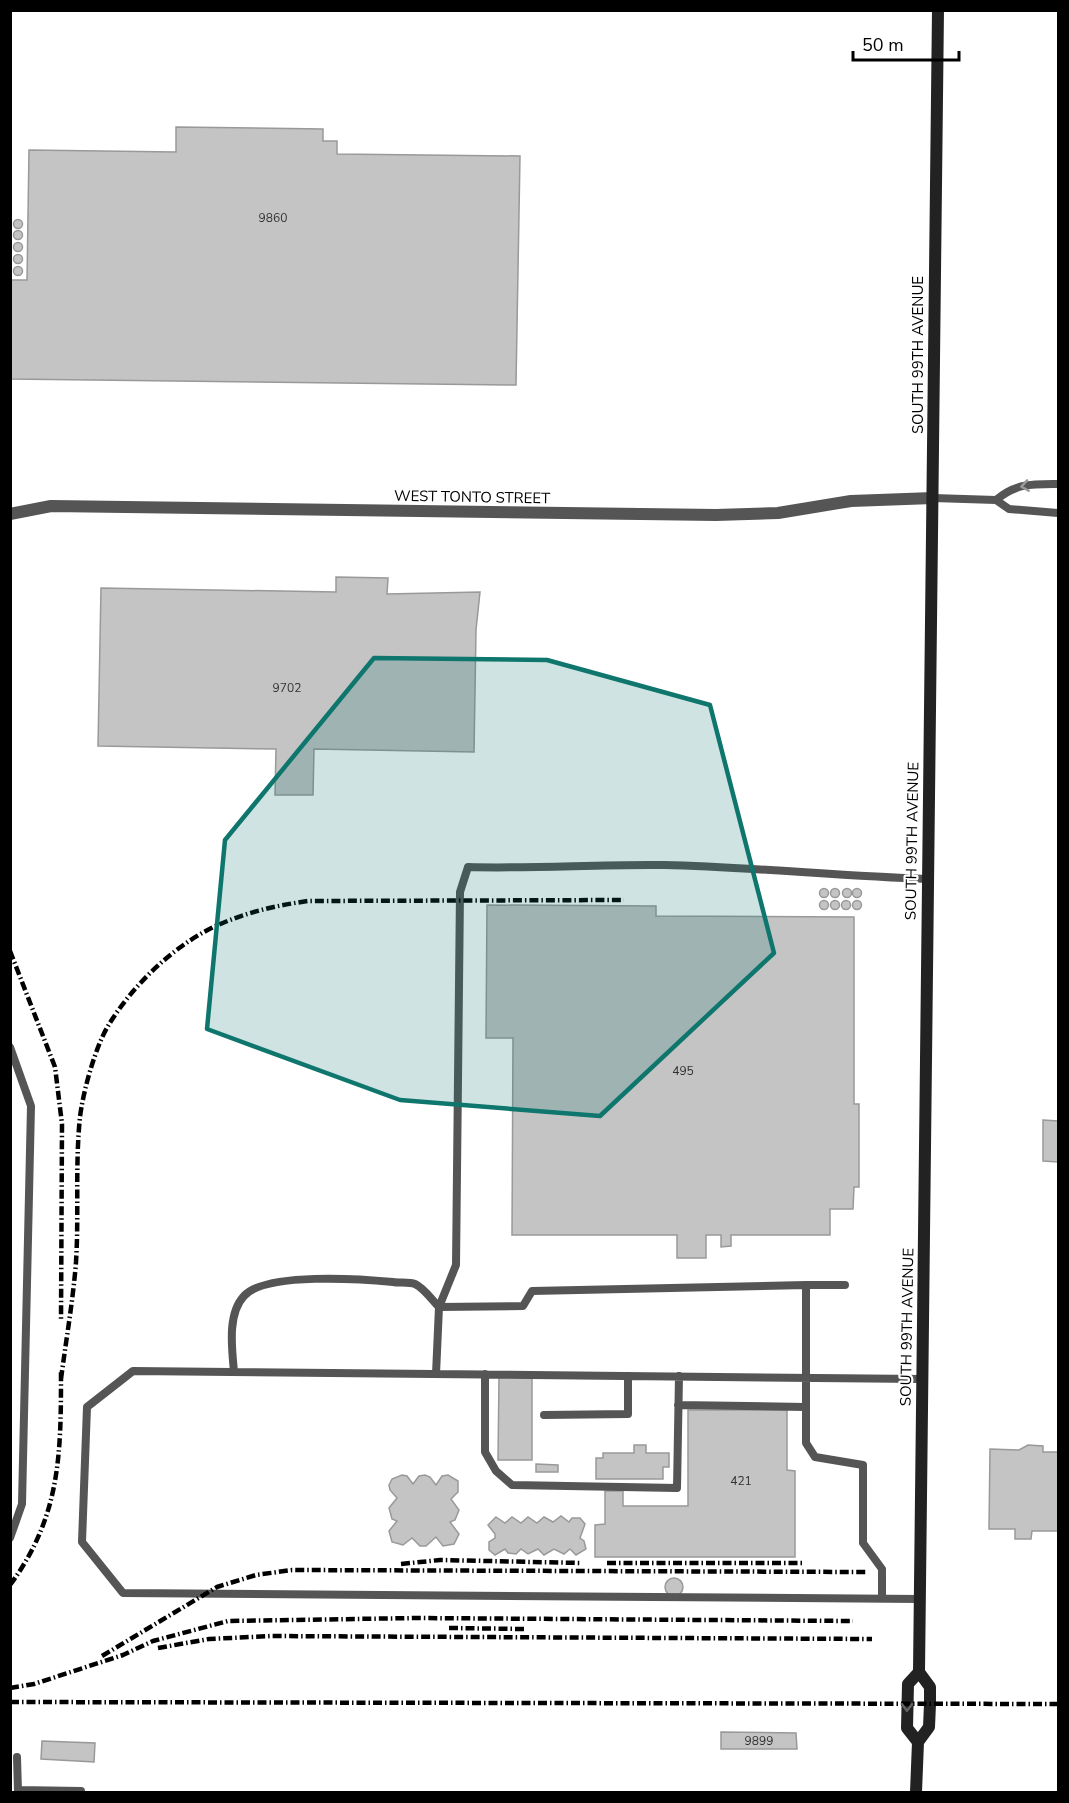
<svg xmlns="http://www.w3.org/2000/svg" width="1069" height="1803" font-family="'Nunito Sans',sans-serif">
	<rect width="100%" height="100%" fill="#fff"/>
	<!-- building -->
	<path fill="#c4c4c4" stroke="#999" stroke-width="1.5" d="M176 127 323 129V141H337V154L520 156 516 385 10 379V280H27L29 150 176 152Z
		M13.5 224a4.5 4.5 0 1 1 9 0a4.5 4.5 0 1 1-9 0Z
		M13.5 235a4.5 4.5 0 1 1 9 0a4.5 4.5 0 1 1-9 0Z
		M13.5 247a4.5 4.5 0 1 1 9 0a4.5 4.5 0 1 1-9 0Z
		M13.5 259a4.5 4.5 0 1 1 9 0a4.5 4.5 0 1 1-9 0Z
		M13.5 271a4.5 4.5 0 1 1 9 0a4.5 4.5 0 1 1-9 0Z
		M336 577 388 578 387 594 480 592 476 630 474 752 314 749 313 795H275L276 749 98 746 101 588 336 592Z
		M830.5 893a4.5 4.5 0 1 1 9 0a4.5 4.5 0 1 1-9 0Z
		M842.5 893a4.5 4.5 0 1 1 9 0a4.5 4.5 0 1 1-9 0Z
		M852.5 893a4.5 4.5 0 1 1 9 0a4.5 4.5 0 1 1-9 0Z
		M819.5 893a4.5 4.5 0 1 1 9 0a4.5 4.5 0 1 1-9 0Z
		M819.5 905a4.5 4.5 0 1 1 9 0a4.5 4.5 0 1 1-9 0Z
		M830.5 905a4.5 4.5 0 1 1 9 0a4.5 4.5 0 1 1-9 0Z
		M852.5 905a4.5 4.5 0 1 1 9 0a4.5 4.5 0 1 1-9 0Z
		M841.5 905a4.5 4.5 0 1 1 9 0a4.5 4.5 0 1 1-9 0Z
		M487 905 656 906V916L854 917V1104H859V1187H854L853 1209H830V1235H731V1246L721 1247V1235H706V1258H677V1235H512L513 1038H486Z
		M1043 1120 1058 1121V1162L1043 1161Z
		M499 1377 532 1378V1460H498Z
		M688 1410H787V1470L795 1471V1557H595V1525L605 1524V1491H623V1506H688Z
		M634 1445H646V1453H669V1467H663V1479H596V1458H603V1453H634Z
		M1028 1445 1043 1446V1452H1058V1531H1032L1031 1539H1015V1529H989L990 1449 1019 1450Z
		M536 1464 558 1465V1472H536Z
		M402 1475 407 1476 413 1484 419 1476 425 1475 430 1477 436 1485 442 1476 448 1475 458 1481V1492L451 1499 459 1510 455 1520 450 1522 459 1534 454 1544 443 1546 436 1537 426 1546H420L412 1538 403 1545 392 1542 389 1531 397 1521 392 1519 389 1508 397 1498 390 1490 389 1485 392 1479Z
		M496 1517 505 1523 512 1517 521 1523 528 1517 537 1523 544 1517 553 1522 561 1516 569 1522 572 1518H580L585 1524 580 1538 584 1541 586 1549 576 1555 570 1549 564 1554 554 1549 544 1555 538 1549 528 1554 521 1549 516 1554 508 1553 505 1549 495 1555 489 1550V1542L495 1538V1534L488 1525Z
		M665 1587a9 9 0 1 1 18 0a9 9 0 1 1-18 0Z
		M721 1732 796 1733 797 1749H721Z
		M42 1741 95 1743 94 1762 41 1759Z"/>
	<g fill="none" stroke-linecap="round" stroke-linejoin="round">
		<!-- service -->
		<path stroke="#555" stroke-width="8" d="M933 498 996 500 1009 509 1058 513
			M996 500C1016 483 1033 484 1058 484
			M10 1047 31 1106 22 1504 10 1538
			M806 1285H845
			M234 1372C232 1349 227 1314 244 1296 265 1272 362 1279 393 1282 399 1283 410 1282 415 1284 424 1288 432 1300 439 1307L456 1265 460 892 468 867C533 869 598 864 664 865 752 867 839 876 927 879
			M436 1374 439 1307 523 1306 532 1291 806 1285V1443L815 1457 863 1465V1543L882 1569V1598
			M485 1374V1452L496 1471 512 1485 677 1488 679 1376
			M678 1405 805 1407
			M544 1415 628 1414V1376
			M920 1599 123 1593 82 1542 87 1407 133 1371 922 1379
			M17 1757 18 1792
			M18 1790 81 1791"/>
		<!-- minor -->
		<path stroke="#555" stroke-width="12" d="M10 514 51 506 716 515 778 513 851 501 933 498"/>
		<!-- secondary -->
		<path stroke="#222" stroke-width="12" d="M918 1742 907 1728 908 1684 919 1672
			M916 1792 918 1742 929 1727 930 1704V1687L919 1672 938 10"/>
		<!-- rail -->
		<path stroke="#000" stroke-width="4.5" stroke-dasharray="9 3 1.5 3" stroke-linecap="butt" d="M10 951 55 1067 62 1124 61 1320
			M61 1379C66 1340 73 1301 76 1262 79 1214 75 1165 80 1117 83 1092 95 1048 108 1026 133 984 179 940 225 922 252 911 279 905 308 901L624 900
			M607 1563H802
			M401 1564 440 1560 581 1563
			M10 1585C61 1516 61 1453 61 1371
			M449 1628 524 1629
			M158 1648 209 1639 272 1636 872 1639
			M102 1656 217 1587 256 1575 292 1570 866 1572
			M10 1688 34 1684 123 1655 153 1641 228 1621 417 1618 853 1621
			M10 1702 1058 1704"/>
	</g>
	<!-- one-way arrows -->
	<defs><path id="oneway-chevron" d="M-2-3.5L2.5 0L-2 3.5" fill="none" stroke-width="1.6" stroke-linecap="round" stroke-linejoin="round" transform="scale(1.5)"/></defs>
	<use stroke="#999" href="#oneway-chevron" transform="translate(1025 486) rotate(171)"/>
	<use stroke="#646464" href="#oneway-chevron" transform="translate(907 1707) rotate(91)"/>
	<!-- marked area -->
	<path fill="#0f766e" fill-opacity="0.2" stroke="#0f766e" stroke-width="4.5" stroke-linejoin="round" d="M374 658 547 660 710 705 774 953 600 1116 400 1100 207 1029 225 840Z"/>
	<g text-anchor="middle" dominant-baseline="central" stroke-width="4.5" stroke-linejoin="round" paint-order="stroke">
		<!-- number labels -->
		<g font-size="12" fill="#313131">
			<text x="273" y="218">9860</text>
			<text x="287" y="688">9702</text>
			<text x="683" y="1071">495</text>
			<text x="741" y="1481">421</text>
			<text x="759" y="1741">9899</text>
		</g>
		<!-- street labels -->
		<g font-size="15" fill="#000" stroke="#fff">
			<text transform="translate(918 355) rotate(-90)">SOUTH 99TH AVENUE</text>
			<text transform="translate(472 497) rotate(1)">WEST TONTO STREET</text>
			<text transform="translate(912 841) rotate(-89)">SOUTH 99TH AVENUE</text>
			<text transform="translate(907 1327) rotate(-89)">SOUTH 99TH AVENUE</text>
		</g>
	</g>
	<!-- border -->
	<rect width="1069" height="1803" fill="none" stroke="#000000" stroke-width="24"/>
	<!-- scale -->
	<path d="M853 51v9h106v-9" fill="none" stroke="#000000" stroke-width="3"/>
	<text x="862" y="51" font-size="18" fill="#000000" stroke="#ffffff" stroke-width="4.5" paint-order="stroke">50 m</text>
</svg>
